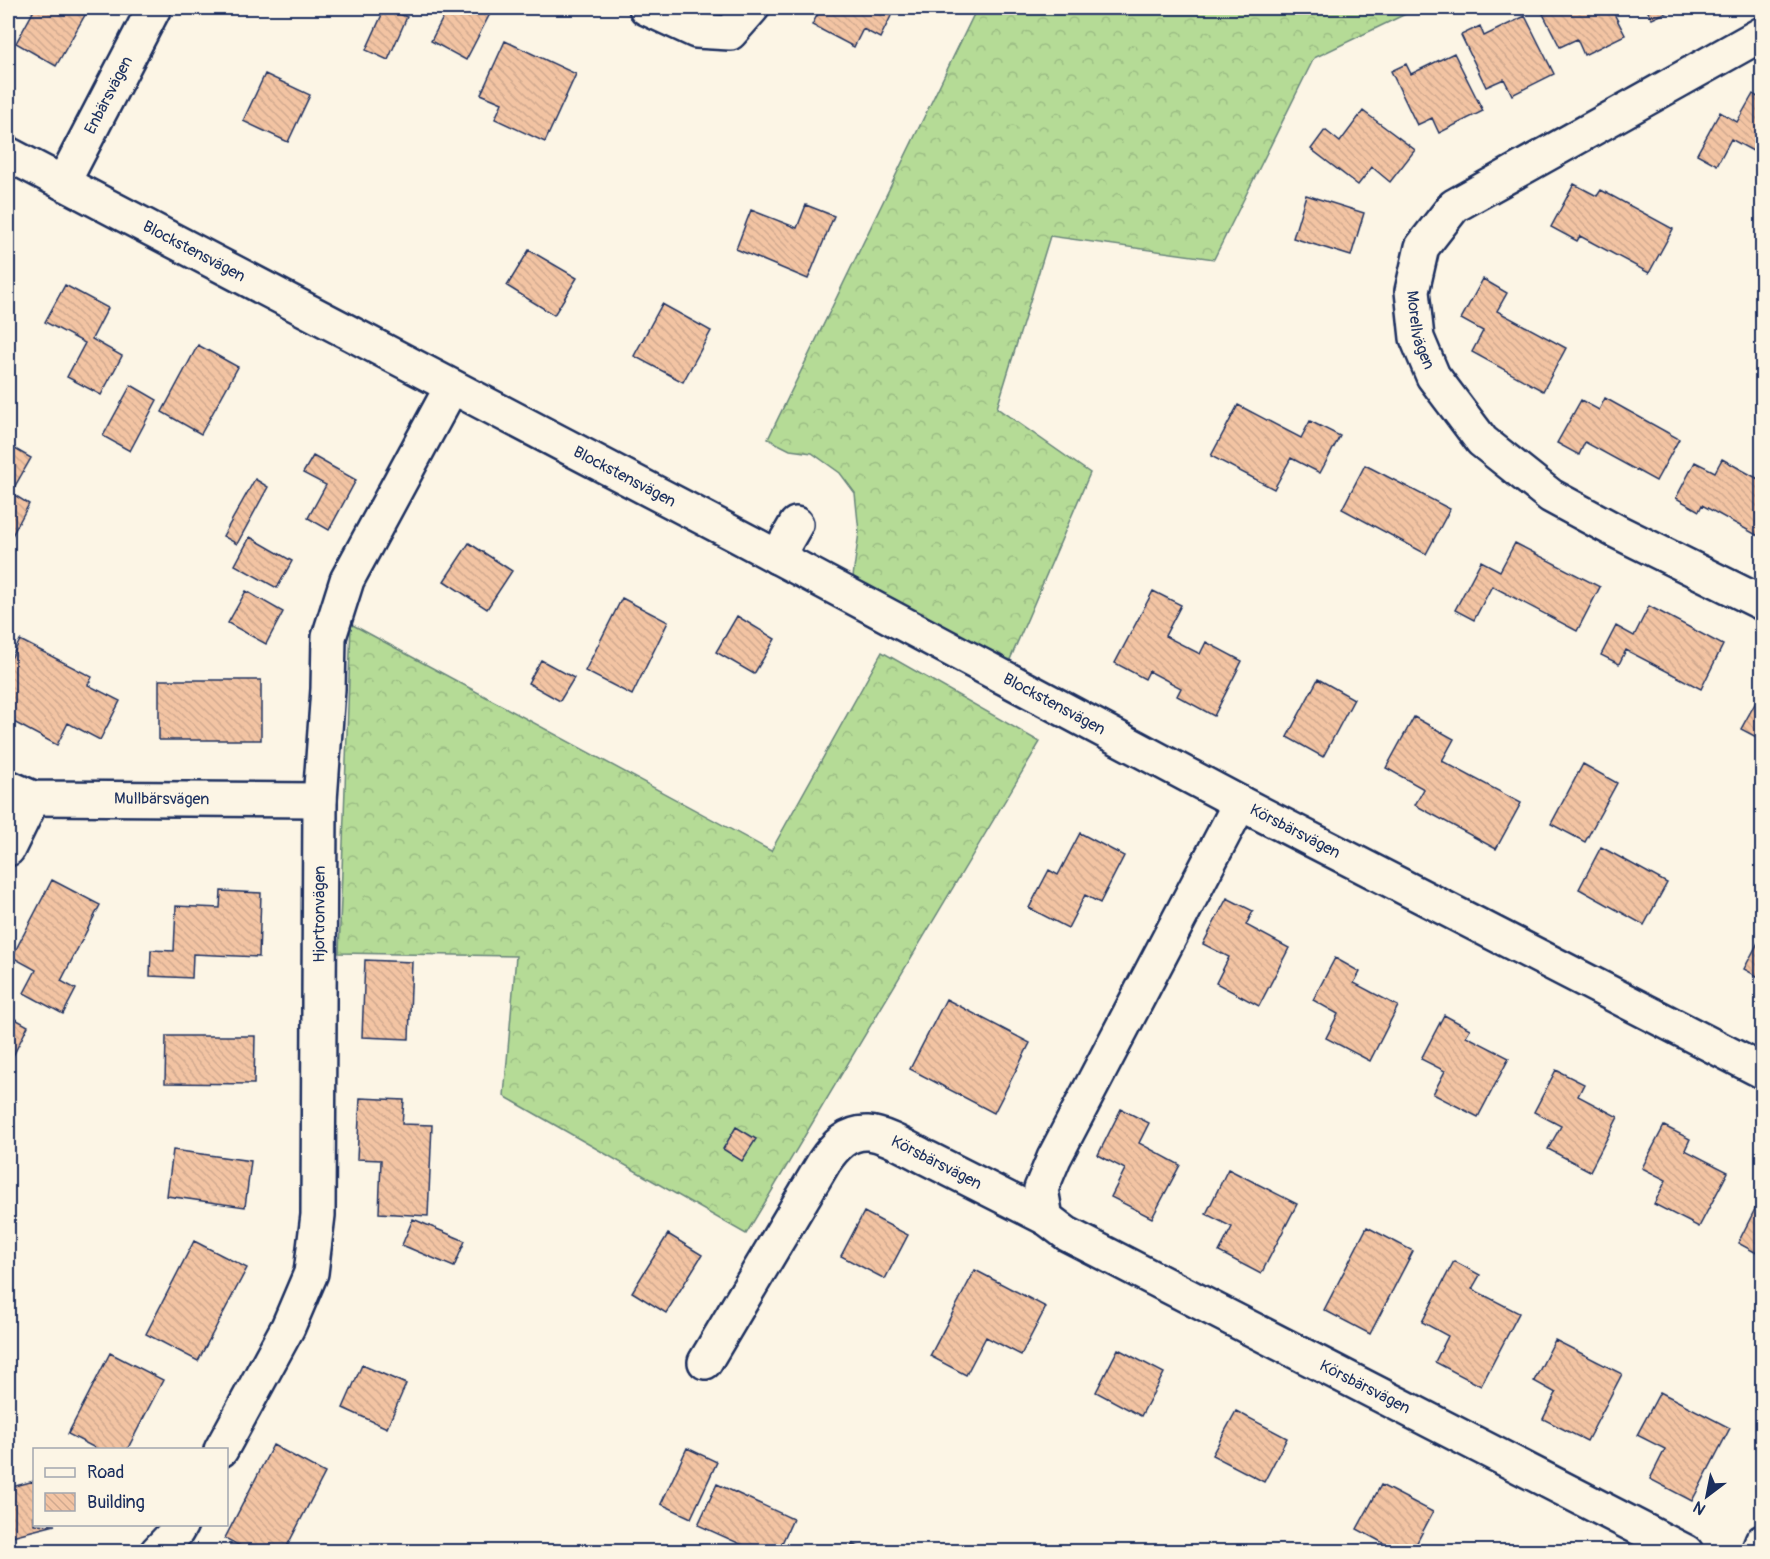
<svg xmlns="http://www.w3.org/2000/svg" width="1770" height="1559" font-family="Pangolin,sans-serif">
	<defs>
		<pattern id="forest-crowns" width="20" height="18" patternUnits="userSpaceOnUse" patternTransform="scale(1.5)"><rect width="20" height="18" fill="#b5db96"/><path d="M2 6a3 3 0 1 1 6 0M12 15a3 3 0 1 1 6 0" fill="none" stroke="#9bbc84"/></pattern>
		<pattern id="building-back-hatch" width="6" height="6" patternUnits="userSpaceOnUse" patternTransform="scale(1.5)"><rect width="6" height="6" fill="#f3c4a3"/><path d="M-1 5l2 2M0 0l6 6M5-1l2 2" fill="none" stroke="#d0a98f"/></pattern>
	</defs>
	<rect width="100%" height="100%" fill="#fcf5e5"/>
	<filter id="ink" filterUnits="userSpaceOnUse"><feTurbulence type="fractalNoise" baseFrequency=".0167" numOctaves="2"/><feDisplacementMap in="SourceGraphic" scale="12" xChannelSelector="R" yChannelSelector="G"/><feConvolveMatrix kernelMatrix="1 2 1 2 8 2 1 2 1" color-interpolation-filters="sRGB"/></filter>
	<g filter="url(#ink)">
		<!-- forest -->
		<path fill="url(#forest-crowns)" stroke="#68857a" stroke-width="1.5" d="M977 8H1418L1314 58 1214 259 1050 236 997 408 1090 473 1009 662 853 577 859 532 855 493 840 473 812 453 790 450 768 439Z
			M351 624 771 851 882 652 1040 742 746 1234 504 1096 516 956 339 953Z"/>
		<!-- building -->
		<path fill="url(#building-back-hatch)" stroke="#1b2f5e" stroke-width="1.5" d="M25 8H89L56 66 16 43 33 12Z
			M385 8 407 17 388 60 366 50Z
			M448 8H493L466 60 431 41Z
			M821 8H895L880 38 863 29 854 47 812 25Z
			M1540 8H1611L1625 35 1584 55 1577 39 1560 47Z
			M1646 8H1676L1652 19Z
			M1525 16 1554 74 1512 95 1504 79 1486 87 1461 35 1480 26 1484 36Z
			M505 41 576 74 545 142 495 119 502 103 481 94Z
			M1454 53 1483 111 1439 133 1432 118 1417 125 1391 71 1406 64 1411 74Z
			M265 74 310 95 288 142 243 121Z
			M1753 94 1762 100V156L1731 139 1717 165 1697 154 1720 112 1737 122Z
			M1363 111 1415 150 1390 182 1372 167 1358 185 1311 149 1325 130 1340 142Z
			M1574 184 1597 196 1601 190 1673 229 1649 273 1580 236 1577 241 1551 227Z
			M1306 195 1364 213 1351 256 1293 238Z
			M806 205 834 216 808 279 736 249 751 210 797 228Z
			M529 250 577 278 554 315 507 286Z
			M1483 279 1507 293 1497 311 1566 348 1543 391 1472 352 1483 331 1461 319Z
			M65 285 108 308 92 339 122 356 101 395 67 377 85 343 45 322Z
			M662 304 711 331 683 382 634 356Z
			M198 345 238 367 201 434 162 412Z
			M131 385 157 400 130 451 103 436Z
			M1605 398 1679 439 1656 481 1585 442 1579 455 1557 443 1581 400 1599 410Z
			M1238 405 1301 438 1310 421 1340 436 1320 473 1291 458 1274 489 1211 456Z
			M8 445 31 458 11 493 29 504 8 543Z
			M313 456 356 480 329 530 308 518 326 485 303 473Z
			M1722 459 1762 481V538L1702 505 1699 511 1676 498 1695 462 1715 472Z
			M1365 465 1450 509 1426 554 1342 509Z
			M255 479 268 487 237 544 223 536Z
			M250 537 292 561 277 588 235 565Z
			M469 543 512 571 487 609 444 581Z
			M1515 543 1600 587 1577 631 1492 586 1474 620 1455 610 1481 561 1500 571Z
			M246 591 283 612 266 644 228 623Z
			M1153 591 1181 605 1165 636 1200 654 1206 642 1242 661 1214 716 1177 696 1181 688 1149 671 1145 679 1115 663Z
			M622 598 668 622 632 695 585 671Z
			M1649 606 1723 645 1701 689 1626 650 1619 664 1601 655 1616 626 1634 636Z
			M737 616 775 639 754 674 716 652Z
			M20 640 92 677 88 685 120 701 100 740 68 723 57 745 8 719V665Z
			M541 660 574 678 560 701 528 683Z
			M1318 679 1354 699 1323 757 1287 737Z
			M159 680H261V740H159Z
			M1762 691V740L1741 729Z
			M1414 717 1454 739 1442 761 1521 803 1496 849 1415 805 1424 789 1386 768Z
			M1583 764 1617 783 1585 842 1551 824Z
			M1080 833 1124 856 1100 903 1085 895 1068 928 1029 908 1049 870 1058 875Z
			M1601 847 1667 883 1644 925 1579 889Z
			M52 880 100 905 61 981 76 989 63 1014 24 993 36 970 12 957Z
			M221 891 261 893 259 957 193 954 192 978 150 976 151 950 174 951 176 906 220 908Z
			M1227 898 1253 911 1246 925 1289 948 1259 1006 1216 983 1229 957 1203 944Z
			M1762 935V979L1744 969Z
			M1335 958 1360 972 1354 983 1398 1006 1370 1061 1326 1038 1338 1014 1313 1000Z
			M365 960 412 962 409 1039 362 1037Z
			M946 999 1030 1043 994 1113 910 1069Z
			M8 1015 28 1026 8 1066Z
			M1444 1015 1470 1029 1466 1036 1509 1058 1478 1117 1433 1094 1445 1071 1421 1059Z
			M166 1036H255L254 1084 165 1083Z
			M1556 1070 1584 1084 1578 1096 1618 1117 1590 1171 1548 1149 1561 1126 1534 1112Z
			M360 1098 404 1100 402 1124 432 1125 428 1216 379 1213 381 1160 357 1159Z
			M1121 1109 1149 1123 1139 1143 1180 1165 1152 1218 1111 1197 1125 1169 1098 1155Z
			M1664 1126 1690 1139 1685 1150 1728 1172 1699 1227 1654 1204 1666 1180 1642 1168Z
			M736 1127 756 1139 742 1161 723 1149Z
			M173 1150 251 1161 245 1207 167 1196Z
			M1228 1169 1297 1204 1261 1274 1219 1252 1232 1227 1206 1214Z
			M1762 1195V1256L1738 1243Z
			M864 1212 908 1235 885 1279 841 1256Z
			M413 1219 465 1241 454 1267 402 1245Z
			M1367 1227 1413 1251 1370 1334 1324 1310Z
			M668 1234 702 1255 666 1313 632 1292Z
			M194 1241 247 1268 198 1361 146 1334Z
			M1454 1261 1480 1275 1472 1289 1519 1313 1481 1386 1435 1362 1448 1336 1422 1322Z
			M975 1270 1046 1307 1021 1355 986 1337 966 1375 930 1356Z
			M1555 1340 1622 1374 1587 1441 1543 1419 1556 1393 1534 1381Z
			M1118 1349 1164 1373 1141 1416 1096 1392Z
			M110 1353 163 1380 127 1450H99L68 1434Z
			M362 1365 406 1384 387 1428 343 1408Z
			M1660 1392 1730 1428 1692 1501 1650 1479 1665 1449 1637 1435Z
			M1236 1411 1287 1438 1264 1482 1212 1455Z
			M273 1445 325 1473 284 1552H251L225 1538Z
			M687 1448 717 1462 691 1518 661 1504Z
			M34 1481V1524L55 1525 8 1537V1488Z
			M717 1484 793 1519 778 1552H758L698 1525Z
			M1381 1485 1433 1512 1412 1552H1400L1357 1529Z
			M852 1544 870 1552H849Z"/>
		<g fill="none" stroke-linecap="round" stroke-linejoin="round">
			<defs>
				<g id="minor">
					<path d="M646 8 696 31 730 33 752 8"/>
					<path id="s1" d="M1762 34 1454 206 1422 247 1412 291 1417 338 1433 376 1482 441 1551 496 1616 531 1762 603"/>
					<path id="s2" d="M8 154 738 536 1240 803"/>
					<path id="s3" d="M63 183 154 8"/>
					<path d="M777 557 796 524"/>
					<path id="s4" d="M8 787 33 798 320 800"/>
					<path d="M8 849 33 798"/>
					<path id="s5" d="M705 1362 824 1162C834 1147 847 1132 868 1133 885 1134 911 1150 927 1158 967 1178 1006 1198 1046 1218"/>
					<path id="s6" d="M221 1450 288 1327 311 1273 318 1215 320 800 328 689 329 637 347 580 451 388"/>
					<path d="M157 1552 177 1531 181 1524"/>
					<path id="s7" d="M1686 1552 1067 1234 1046 1218 1041 1189 1054 1158 1240 803 1762 1071"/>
					<path d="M1758 1552 1762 1542"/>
				</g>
			</defs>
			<!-- minor casing -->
			<use href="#minor" stroke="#1b2f5e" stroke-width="38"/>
			<!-- minor -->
			<use href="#minor" stroke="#fcf5e5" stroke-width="33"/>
		</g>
	</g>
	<g text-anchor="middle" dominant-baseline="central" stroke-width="6" stroke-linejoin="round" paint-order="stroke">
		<!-- street labels -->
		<g font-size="16" fill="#1b2f5e" stroke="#fcf5e5">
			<text stroke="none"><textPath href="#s3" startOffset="99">Enbärsvägen</textPath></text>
			<text stroke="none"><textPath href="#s2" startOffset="210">Blockstensvägen</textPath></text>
			<text stroke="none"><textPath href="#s1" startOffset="490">Morellvägen</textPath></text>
			<text stroke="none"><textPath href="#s2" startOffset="696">Blockstensvägen</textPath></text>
			<text stroke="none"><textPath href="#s2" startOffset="1182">Blockstensvägen</textPath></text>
			<text stroke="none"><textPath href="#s4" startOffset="156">Mullbärsvägen</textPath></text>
			<text stroke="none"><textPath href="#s7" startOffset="1248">Körsbärsvägen</textPath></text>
			<text stroke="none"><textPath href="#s6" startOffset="558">Hjortronvägen</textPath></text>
			<text stroke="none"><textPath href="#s5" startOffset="363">Körsbärsvägen</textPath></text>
			<text transform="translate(1365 1387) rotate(27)">Körsbärsvägen</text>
		</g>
	</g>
	<!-- margin -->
	<rect width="1770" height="1559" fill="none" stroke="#fcf5e5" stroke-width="30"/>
	<rect x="15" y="15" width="1740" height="1529" fill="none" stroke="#1b2f5e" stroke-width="2" filter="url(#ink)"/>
	<!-- legend -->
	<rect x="33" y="1448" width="195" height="78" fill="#fcf5e5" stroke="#a2a6af" stroke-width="1.5"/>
	<rect x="45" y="1468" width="30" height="9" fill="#fcf5e5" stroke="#a2a6af" stroke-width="1.5"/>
	<text x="87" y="1478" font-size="18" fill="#1b2f5e">Road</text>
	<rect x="45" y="1493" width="30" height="18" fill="url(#building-back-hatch)" stroke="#a2a6af" stroke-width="1.5"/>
	<text x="87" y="1508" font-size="18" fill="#1b2f5e">Building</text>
	<!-- north arrow -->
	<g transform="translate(1707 1496) rotate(212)" stroke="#fcf5e5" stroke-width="4.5" paint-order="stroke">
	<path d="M0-4.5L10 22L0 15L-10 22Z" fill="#1b2f5e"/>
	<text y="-9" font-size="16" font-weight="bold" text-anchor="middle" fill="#1b2f5e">N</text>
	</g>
</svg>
